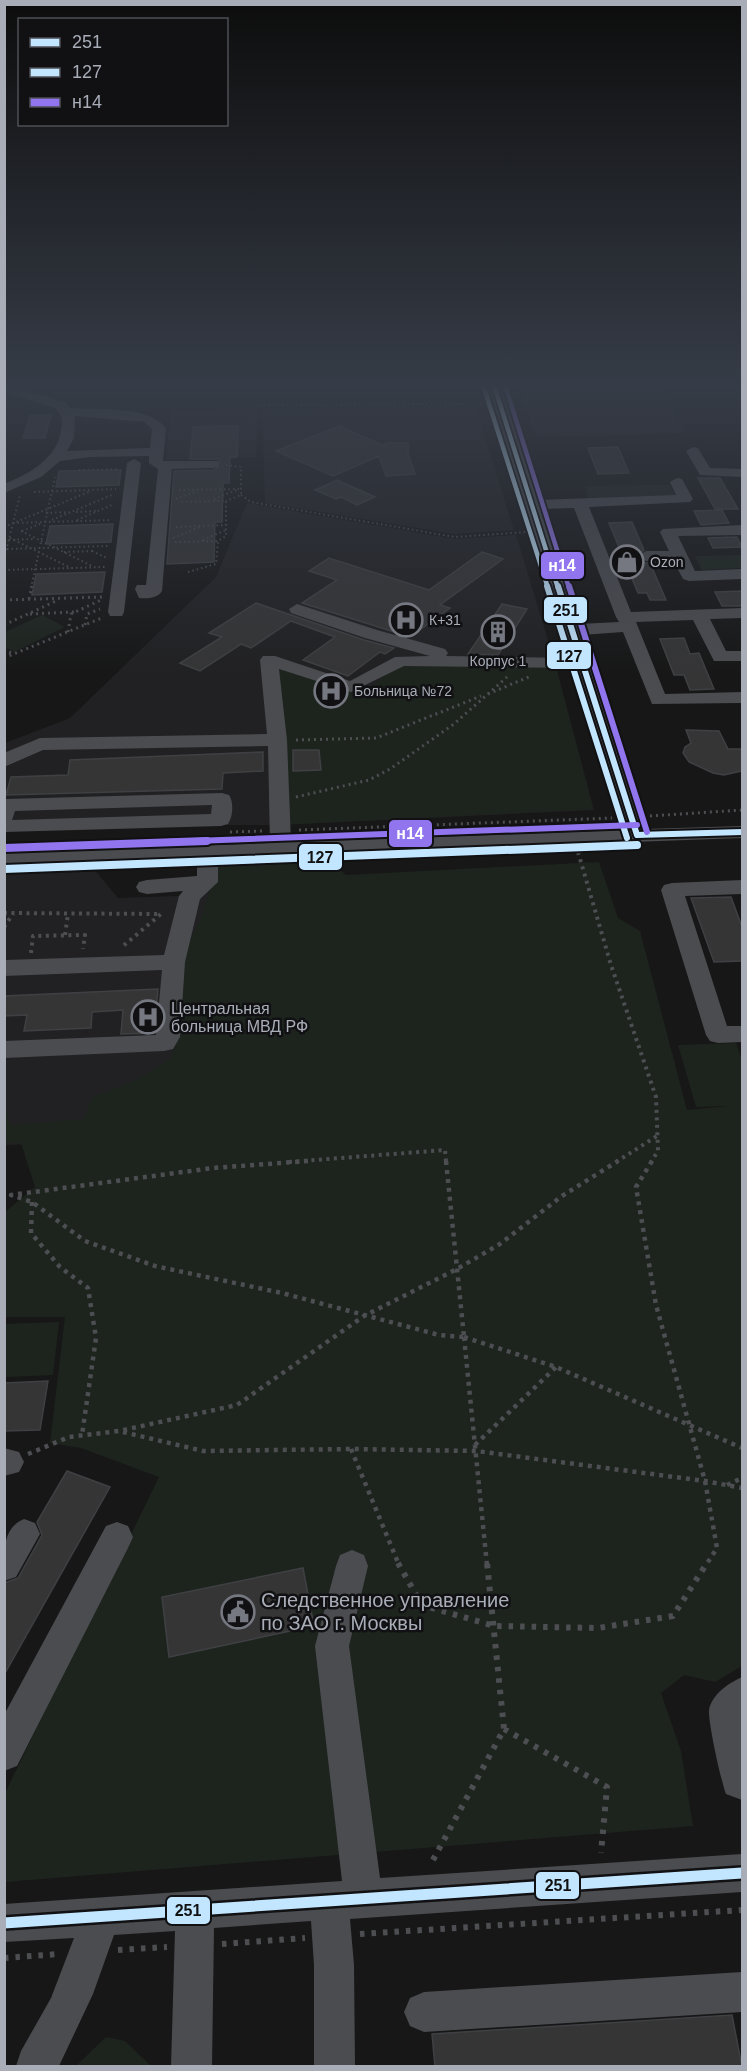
<svg xmlns="http://www.w3.org/2000/svg" width="747" height="2071" font-family="Helvetica,sans-serif">
	<rect width="100%" height="100%" fill="#171717"/>
	<!-- built -->
	<path fill="#212123" d="M518 385H742L661 387 686 433 536 437Z
		M475 406 514 530 454 534 265 503 262 409Z
		M258 411 256 457 166 460 170 412Z
		M247 503 454 539 516 535 555 663 594 810 278 825H164L5 830V743L70 718 216 577Z
		M214 864 292 866 290 1136 5 1145 4 871 93 868 118 898 204 895Z"/>
	<!-- green -->
	<path fill="#1d241e" d="M670 485 676 497 589 499 585 486Z
		M742 555V568L702 570 695 556Z
		M42 615 65 627 14 652 5 647V632Z
		M271 661 364 694 396 664 555 663 593 809 278 825Z
		M219 862 333 864 346 875 599 862 618 918 640 931 687 1110 728 1106 696 1107 678 1045 736 1043 742 1061V1666L715 1682 684 1675 661 1693 681 1751 693 1826 5 1882V1793L159 1477 81 1448 50 1443 65 1317H5V1212L35 1187 21 1143H5L4 1103 10 1125 84 1119 92 1097 136 1080 169 1060 179 1037 172 980 202 916Z
		M59 1322 53 1375 5 1377V1324Z
		M106 2037 125 2041 151 2066H76Z"/>
	<!-- building -->
	<path fill="#353536" stroke="#3f4043" stroke-width="1.5" d="M30 415H51L45 438H23Z
		M238 426 237 457H230L229 483H223L222 522H215L214 562 167 564 174 471 213 470 222 465 218 459H190L193 427Z
		M339 426 385 446 386 443H408V454L415 474 386 476 379 456 333 476 276 451Z
		M618 447 629 473 598 474 588 448Z
		M121 470 119 485 56 487 59 471Z
		M698 478H720L738 509H715Z
		M337 480 375 497 357 505 341 497 336 499 315 490Z
		M722 510 729 523 701 525 694 511Z
		M632 522 644 550 636 557 645 563H650L666 600H650L647 593H638L609 523Z
		M113 524 111 542 46 544 50 526Z
		M737 537 742 547 713 548 708 538Z
		M482 552 503 559 440 605 450 608 410 637 302 603 337 580 309 571 329 558 429 590Z
		M105 572 102 592 32 595 36 574Z
		M742 591V606H722L715 592Z
		M256 603 364 640 394 648 385 654 380 652 348 676 303 660 335 637 291 621 251 648 241 644 200 671 180 663 222 637 209 633Z
		M502 604 527 609 498 655 468 654Z
		M684 638 690 654 699 653 714 689 690 690 684 675H674L660 639Z
		M686 730 719 731 728 749H742V771L724 775 713 773 689 762 683 753 685 747 691 743Z
		M293 750H319L321 770 293 771Z
		M263 752V771L223 773 222 789 6 795 11 777 68 775 70 760Z
		M731 897 742 927V961L714 962 691 898Z
		M158 989 154 1033 121 1034 123 1010 92 1012 91 1028 24 1031 27 1015 4 1016V996Z
		M48 1381 40 1430 4 1431V1383Z
		M67 1471 110 1487 4 1675V1583L18 1578 42 1535 37 1522Z
		M303 1568 314 1626 169 1657 162 1597Z
		M732 2015 742 2067H435L432 2034Z"/>
	<g fill="none" stroke-linecap="round" stroke-linejoin="round">
		<!-- minor-tunnel -->
		<path stroke="#343537" stroke-width="15" stroke-dasharray="15 8" stroke-linecap="butt" d="M623 557 646 556"/>
		<!-- path-far4 -->
		<path stroke="#4d4e52" stroke-width="2" stroke-dasharray="1.5 3" stroke-linecap="butt" d="M255 405 485 404
			M226 465 241 467V495L226 501
			M79 470 119 469
			M179 490 241 489
			M34 492 116 489
			M241 495 251 502 455 537 526 532
			M176 499 197 491
			M214 499 237 490
			M76 512 96 511
			M46 513 69 512
			M52 520 114 494
			M77 520 114 504
			M13 523 112 520
			M4 527 91 491
			M176 527 226 525
			M21 531 92 566
			M22 531 40 524
			M10 538 71 568
			M173 538 200 527
			M4 540 35 539
			M203 540 226 530
			M175 542 218 541 226 536V501L178 502
			M7 549 108 546
			M92 551 107 558
			M64 552 94 551
			M4 559 20 495
			M4 570 105 567
			M188 572 216 564 218 541
			M31 588 55 477"/>
		<!-- path-far3 -->
		<path stroke="#4d4e52" stroke-width="3" stroke-dasharray="2 4" stroke-linecap="butt" d="M29 599 32 586
			M4 600 102 597
			M30 614 74 612
			M4 625 58 600
			M85 625 87 614 100 609
			M68 632 71 614 101 600
			M4 649 13 654
			M4 658 104 617
			M488 694 531 676
			M296 740 376 738 481 696
			M296 797 369 780 390 769 454 724 507 677
			M650 816 742 810
			M299 830 612 818
			M230 832 262 831"/>
		<!-- path-far2 -->
		<path stroke="#4d4e52" stroke-width="4" stroke-dasharray="3 4.5" stroke-linecap="butt" d="M578 852 611 965 656 1097 658 1151 651 1162
			M4 913 161 914 122 947
			M4 927 13 914
			M65 935 68 914
			M31 953 33 936 85 935 83 949
			M289 1162 445 1150 446 1162
			M616 1162 657 1136"/>
		<!-- path-far1 -->
		<path stroke="#4d4e52" stroke-width="4.5" stroke-dasharray="4 5" stroke-linecap="butt" d="M308 1161 213 1168 11 1195 32 1202 85 1241 155 1266 282 1293 439 1335 464 1337
			M446 1161 464 1337
			M652 1161 636 1187 656 1305 705 1481 717 1548 706 1565
			M32 1202 31 1233 60 1267 88 1288 96 1338 82 1435
			M464 1337 556 1367 742 1448
			M464 1337 487 1565
			M123 1432 203 1451 351 1449 476 1451 705 1481 742 1488
			M475 1445 556 1367
			M351 1449 399 1565
			M28 1454 69 1437 119 1431 237 1405 364 1316 457 1269 500 1244 562 1196 618 1161
			M727 1485 742 1478"/>
		<!-- path -->
		<path stroke="#4d4e52" stroke-width="6" stroke-dasharray="4.5 7" stroke-linecap="butt" d="M398 1563 422 1605 494 1626 598 1628 673 1616 707 1563
			M504 1729 607 1787 601 1853
			M433 1860 504 1729 487 1563
			M360 1934 742 1910
			M222 1944 305 1938
			M118 1950 167 1947
			M4 1958 59 1954"/>
		<!-- minor -->
		<path fill="#4b4c50" fill-rule="evenodd" d="M4 385 65 402 70 408C98 410 148 405 166 428L163 461H218L220 464 218 467 213 468 172 469 162 591C158 598 147 599 139 598L135 589 137 585H146L158 469 149 463V456L90 457 60 461 41 477 4 493V484C29 474 58 458 61 430 63 421 62 414 55 408L4 392ZM75 416 145 422 152 429 150 448 67 451 74 438Z
			M488 385H501L538 500 676 495 670 482 677 478 682 479 693 499 690 502 589 507 631 612 742 608V618L710 619 726 651H742V661H714L693 620 636 622 665 694 742 692V703L652 704 623 632 582 635 645 829 742 826V838L218 857V882L200 899 185 962 180 1037 173 1049 164 1051 4 1058V1041L156 1035 162 970 4 976V960L164 955 179 896 183 891 147 894 139 892 136 887 139 882 147 880 197 876V858L4 865V853L270 843 268 746 43 750 4 767V753L40 738 267 734 260 660 263 656H275L350 681 395 657 430 656 365 638 291 613 289 609 297 604 377 630 445 649 448 653 446 656 572 658ZM574 508 616 617 619 622 579 624 541 509ZM404 666 575 668 625 830 291 842 287 740 279 669 351 692Z
			M693 447 698 448 710 468 742 469V477L700 475 686 451Z
			M134 459 141 463 124 612 122 616H110L108 612 127 463Z
			M742 525V535L678 536 695 571 742 569V579L689 581 683 579 673 560 646 561 638 556 646 551H669L660 532 663 529Z
			M222 793 229 795C234 802 233 817 228 824L221 826 4 832 6 799ZM212 805 211 814 12 820 15 811Z
			M742 880V894L685 896 727 1026H742V1042L718 1043 710 1041 706 1035 661 890 664 885 672 883Z
			M4 1448 19 1452 24 1462 19 1472 4 1476Z
			M24 1519 35 1523 40 1534 16 1577 4 1581C4 1557 0 1529 24 1519Z
			M117 1522 128 1526 133 1537 128 1548 17 1766 4 1771V1715L106 1526Z
			M352 1550 364 1555 368 1566 349 1646 380 1878 742 1854V1892L350 1919 354 1965 355 2066H314V1965L311 1921 214 1928 212 2066H171L175 1931 114 1935 93 1994 59 2066H16L21 2051 51 1998 74 1938 4 1942V1904L342 1881 315 1646 336 1566 340 1555Z
			M742 1677V1800L726 1794C721 1781 708 1722 709 1710 712 1694 729 1683 742 1677Z
			M742 1972V2012L424 2032 410 2026 404 2012 410 1998 424 1992Z"/>
		<defs>
			<path id="bus-1-far2" d="M494 385 558 588"/>
			<path id="bus-1-far1" d="M558 586 637 835
				M637 835 742 832"/>
			<path id="bus-1" d="M4 1923 742 1873"/>
			<path id="bus-2-far2" d="M484 388 548 588"/>
			<path id="bus-2-far1" d="M547 586 627 838"/>
			<path id="bus-2" d="M4 869 637 845"/>
			<path id="bus-3-far2" d="M505 385 569 588"/>
			<path id="bus-3-far1" d="M569 586 647 832
				M166 842 637 825"/>
			<path id="bus-3" d="M4 848 207 841"/>
		</defs>
		<!-- bus-1-far2 casing -->
		<use href="#bus-1-far2" stroke="#111113" stroke-width="8"/>
		<!-- bus-1-far1 casing -->
		<use href="#bus-1-far1" stroke="#111113" stroke-width="10"/>
		<!-- bus-1 casing -->
		<use href="#bus-1" stroke="#111113" stroke-width="16"/>
		<!-- bus-2-far2 casing -->
		<use href="#bus-2-far2" stroke="#111113" stroke-width="8"/>
		<!-- bus-2-far1 casing -->
		<use href="#bus-2-far1" stroke="#111113" stroke-width="10"/>
		<!-- bus-2 casing -->
		<use href="#bus-2" stroke="#111113" stroke-width="12"/>
		<!-- bus-3-far2 casing -->
		<use href="#bus-3-far2" stroke="#111113" stroke-width="8"/>
		<!-- bus-3-far1 casing -->
		<use href="#bus-3-far1" stroke="#111113" stroke-width="10"/>
		<!-- bus-3 casing -->
		<use href="#bus-3" stroke="#111113" stroke-width="12"/>
		<!-- bus-1-far2 -->
		<use href="#bus-1-far2" stroke="#c2e6ff" stroke-width="4.5"/>
		<!-- bus-1-far1 -->
		<use href="#bus-1-far1" stroke="#c2e6ff" stroke-width="6"/>
		<!-- bus-1 -->
		<use href="#bus-1" stroke="#c2e6ff" stroke-width="11"/>
		<!-- bus-2-far2 -->
		<use href="#bus-2-far2" stroke="#c2e6ff" stroke-width="4.5"/>
		<!-- bus-2-far1 -->
		<use href="#bus-2-far1" stroke="#c2e6ff" stroke-width="6"/>
		<!-- bus-2 -->
		<use href="#bus-2" stroke="#c2e6ff" stroke-width="8"/>
		<!-- bus-3-far2 -->
		<use href="#bus-3-far2" stroke="#9075ee" stroke-width="4.5"/>
		<!-- bus-3-far1 -->
		<use href="#bus-3-far1" stroke="#9075ee" stroke-width="6"/>
		<!-- bus-3 -->
		<use href="#bus-3" stroke="#9075ee" stroke-width="8"/>
	</g>
	<!-- sky -->
	<linearGradient id="sky" x2="0" y2="1"><stop stop-color="#0d0d0d"/><stop offset="0.57" stop-color="#363c47"/><stop offset="1" stop-color="#363c47" stop-opacity="0"/></linearGradient>
	<rect width="747" height="675" fill="url(#sky)"/>
	<!-- icons -->
	<defs>
		<symbol id="shop-ring" viewBox="-11 -11 22 22"><circle r="9.5" fill="#111113" stroke="#757880" stroke-width="1.5"/><path d="M-5-2.5h2.3a2.7 3.5 0 0 1 5.4 0H5L5.5 6h-11ZM-1.5-2.5h3a1.5 2.3 0 0 0-3 0Z" fill="#757880"/></symbol>
		<symbol id="hospital-ring" viewBox="-11 -11 22 22"><circle r="9.5" fill="#111113" stroke="#757880" stroke-width="1.5"/><path d="M-5-5h3v3.5h4V-5h3V5h-3V1.5h-4V5h-3Z" fill="#757880"/></symbol>
		<symbol id="building-ring" viewBox="-11 -11 22 22"><circle r="9.5" fill="#111113" stroke="#757880" stroke-width="1.5"/><path d="M-4-6H4V6H1V3H-1V6H-4ZM-2.5-4.3h1.7v1.8h-1.7ZM.8-4.3h1.7v1.8H.8ZM-2.5-1h1.7V.8h-1.7ZM.8-1h1.7V.8H.8Z" fill="#757880"/></symbol>
		<symbol id="civic-ring" viewBox="-11 -11 22 22"><circle r="9.5" fill="#111113" stroke="#757880" stroke-width="1.5"/><path d="M-.6-6.5H3V-4.5H.6V-3L4-1V1h2V6H-6V1h2V-1L-.6-3ZM-1.2 2.5V6h2.4V2.5Z" fill="#757880"/></symbol>
	</defs>
	<g fill-rule="evenodd">
		<use href="#shop-ring" x="608" y="543" width="38" height="38"/>
		<use href="#hospital-ring" x="387" y="601" width="38" height="38"/>
		<use href="#building-ring" x="479" y="613" width="38" height="38"/>
		<use href="#hospital-ring" x="312" y="672" width="38" height="38"/>
		<use href="#hospital-ring" x="129" y="998" width="38" height="38"/>
		<use href="#civic-ring" x="219" y="1593" width="38" height="38"/>
	</g>
	<g text-anchor="middle" dominant-baseline="central" stroke-width="5" stroke-linejoin="round" paint-order="stroke">
		<!-- far-poi labels -->
		<g font-size="14" fill="#a8adb8" stroke="#111113" text-anchor="start">
			<text x="650" y="562">Ozon</text>
			<text x="429" y="620">К+31</text>
			<text x="498" y="661" text-anchor="middle">Корпус 1</text>
			<text x="354" y="691">Больница №72</text>
		</g>
		<!-- poi labels -->
		<g font-size="16" fill="#a8adb8" stroke="#111113" text-anchor="start">
			<text x="171" y="1008">Центральная<tspan x="171" dy="18">больница МВД РФ</tspan></text>
		</g>
		<!-- near-poi labels -->
		<g font-size="20" fill="#a8adb8" stroke="#111113" text-anchor="start">
			<text x="261" y="1600">Следственное управление<tspan x="261" dy="23">по ЗАО г. Москвы</tspan></text>
		</g>
	</g>
	<g stroke="#111113" stroke-width="2">
		<rect x="540" y="551" width="45" height="29" rx="6" fill="#9075ee"/>
		<rect x="543" y="596" width="45" height="28" rx="6" fill="#c2e6ff"/>
		<rect x="546" y="641" width="46" height="29" rx="6" fill="#c2e6ff"/>
		<rect x="388" y="819" width="45" height="29" rx="6" fill="#9075ee"/>
		<rect x="298" y="843" width="45" height="28" rx="6" fill="#c2e6ff"/>
		<rect x="535" y="1871" width="45" height="29" rx="6" fill="#c2e6ff"/>
		<rect x="166" y="1896" width="45" height="29" rx="6" fill="#c2e6ff"/>
	</g>
	<g font-size="16" text-anchor="middle" font-weight="bold" fill="#fff">
		<text x="562" y="571">н14</text>
		<text x="410" y="839">н14</text>
	</g>
	<g font-size="16" text-anchor="middle" font-weight="bold" fill="#111">
		<text x="566" y="616">251</text>
		<text x="569" y="662">127</text>
		<text x="320" y="863">127</text>
		<text x="558" y="1891">251</text>
		<text x="188" y="1916">251</text>
	</g>
	<!-- border -->
	<rect width="747" height="2071" fill="none" stroke="#a8adb8" stroke-width="12"/>
	<!-- legend -->
	<rect x="18" y="18" width="210" height="108" fill="#111113" stroke="#4d4f55" stroke-width="1.5"/>
	<rect x="30" y="38" width="30" height="9" fill="#c2e6ff" stroke="#4d4f55" stroke-width="1.5"/>
	<text x="72" y="48" font-size="18" fill="#a8adb8">251</text>
	<rect x="30" y="68" width="30" height="9" fill="#c2e6ff" stroke="#4d4f55" stroke-width="1.5"/>
	<text x="72" y="78" font-size="18" fill="#a8adb8">127</text>
	<rect x="30" y="98" width="30" height="9" fill="#9075ee" stroke="#4d4f55" stroke-width="1.5"/>
	<text x="72" y="108" font-size="18" fill="#a8adb8">н14</text>
</svg>
